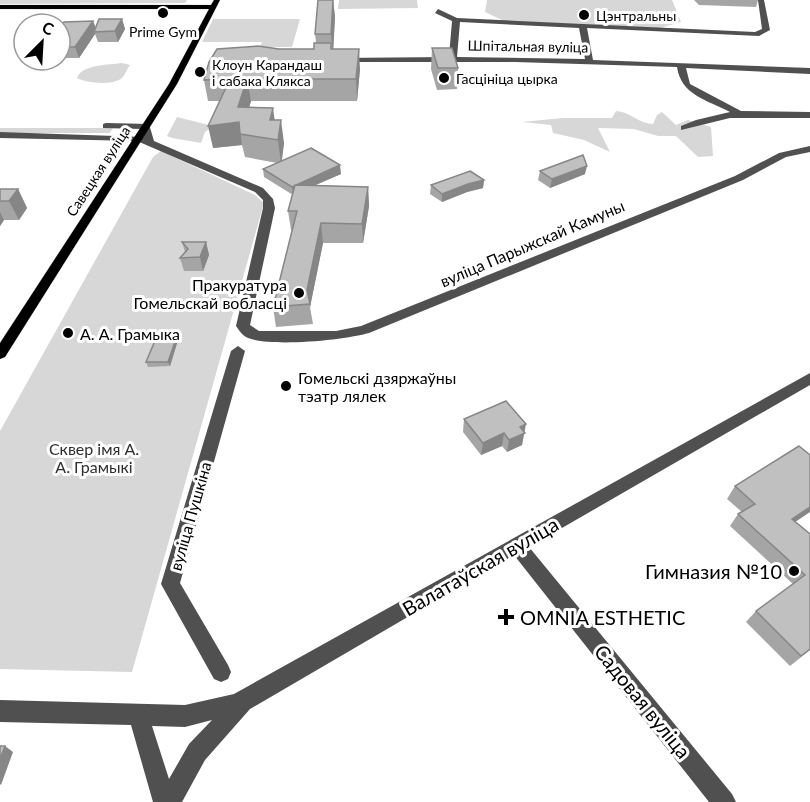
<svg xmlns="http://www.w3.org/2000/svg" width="810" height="802" font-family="Lato,sans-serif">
	<rect width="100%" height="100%" fill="#fff"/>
	<!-- green -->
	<path fill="#d7d7d7" d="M0 0H187L185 3 0 4Z
		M339 0H417L418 8 338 9Z
		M487 0H672L681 22 660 28 504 21 485 12Z
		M213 19H300L292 47H260L262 42H202Z
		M122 63 130 65C127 69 125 75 122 78 113 86 86 83 77 78 82 64 109 65 122 63Z
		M616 111C631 112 637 123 653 124L657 115 662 112 676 125 688 120 711 127 713 156 698 157 676 136H658L634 129 598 128 610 152 584 140 553 133 551 125 522 122 563 118H612Z
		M177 117 213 126 205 132 201 143 172 138 167 136Z
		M0 128H113L110 133H0Z
		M161 151 255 195 264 203 132 672 0 669V431L153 157Z"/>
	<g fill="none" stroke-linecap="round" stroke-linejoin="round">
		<defs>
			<path id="major" d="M214 0H220L177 84 5 357 0 359V343L169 84 209 9H0V5H211Z"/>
		</defs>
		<!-- major casing -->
		<use href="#major" stroke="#dbdbdb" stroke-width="1"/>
		<!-- minor -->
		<path fill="#505050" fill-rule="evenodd" d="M758 0H764L770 30 759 36 587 28 593 60 810 68V74L686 68 690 84 741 111 810 112V118H730L681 130V126L696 120 730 112C707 100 681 95 677 67L515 62H338L334 60 338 58 449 57 452 21 435 13 438 9 457 18 755 32 762 29ZM460 22 579 28 585 59 457 57Z
			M106 123 149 124 154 141 263 188 273 199 275 208 250 325 259 331H336L361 326 735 176 779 153 810 146V152L786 157 743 180 369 333C345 340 267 348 246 337 242 335 239 330 236 326L263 208V200L255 192 137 141 0 138V132L144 137 142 129 103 128V124Z
			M238 346 245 351 180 583 228 665 231 672 228 679 221 682 214 679 161 584 231 351Z
			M810 373V385L529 547 732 794 736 802H709L514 555 250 709 205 760 182 802H153L131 725 0 722V700L185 705 234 694ZM212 720 189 744 169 779 152 726 185 727Z"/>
		<!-- major -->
		<use href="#major" fill="#000" fill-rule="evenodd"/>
	</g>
	<!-- wall -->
	<path fill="#a5a5a5" d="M333 0 335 17 333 49 360 69 357 101H251L249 108 275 120 284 143 282 161 341 174 315 185 368 187 369 206 363 243H323L310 307 313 324 276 327 273 307 292 230H291L288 211 293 195 264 177 263 169 277 163 245 157 242 145 213 148 220 101H208L204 80 279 49H314L316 43 315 34Z
		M694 0H758L756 7 699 5Z
		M122 19 125 29 118 42H98L95 34 79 58H60V27L93 21 96 28Z
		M432 48 458 68 457 89 437 90 431 69Z
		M540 171 585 174 550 188 538 180Z
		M484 180 483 188 467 192 442 202 430 194 431 185Z
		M0 189H18L27 208 19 220H4L0 226Z
		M182 242H206L209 255 203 271H184L180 258 185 252Z
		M177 336 178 340 170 366 148 367 146 362Z
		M464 419 524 432 522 445 507 452 502 446 481 455 463 432Z
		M735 486 796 522 810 534V650L790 666 746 622 756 611 793 584 730 526 738 514 742 512 727 499Z"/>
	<!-- shaded-wall -->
	<path fill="#868686" d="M333 0 335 17 333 55 331 34Z
		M122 19 125 29 118 42 115 31Z
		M93 21 97 32H94L95 34 79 58 75 47Z
		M359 49 360 69 357 101 356 79Z
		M247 79 251 101 242 130 238 107Z
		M273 108 276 130 270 120Z
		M281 120 284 143 281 164 278 140Z
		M239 122 242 145 213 148 208 126Z
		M340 165 341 174 293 195 292 187Z
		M587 166 585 174 550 188 552 179Z
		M484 180 483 188 467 192 442 202V194L468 184Z
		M368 187 369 206 363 243 362 224Z
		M18 189 27 208 19 220 9 201Z
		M0 212 4 220 0 226Z
		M321 223 323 243 310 307 307 290Z
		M206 242 209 255 203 271 200 257Z
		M177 336 178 340 170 366 168 362Z
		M526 424 522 445 507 452 509 440 520 427Z
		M504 433 502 446 481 455 483 443Z
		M810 507V512L782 531 792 519Z
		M5 746 13 752 1 785 0 784V759Z"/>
	<!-- building -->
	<path fill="#c0c0c0" stroke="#868686" stroke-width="1.5" d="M318 0H333L331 34H315Z
		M99 19H122L115 31 94 32Z
		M93 21 75 47H60V27L64 22Z
		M314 43H331V49H359L356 79H247L238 107 273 108 270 120H281L278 140 240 134 239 122 208 126 230 79 204 80 209 62 217 49 258 46 279 49H314Z
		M432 48H452L458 68H438Z
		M311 148 340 165 292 187 263 169Z
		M583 155 587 166 552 179 540 171Z
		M470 171 484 180 468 184 442 194 431 185Z
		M295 185 368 187 362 224 321 223 307 290 310 304 273 307 297 211H288Z
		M0 189H18L9 201H0Z
		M182 242H206L200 257 180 258 188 249Z
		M157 336H177L168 362H146Z
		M506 401 526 424 520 427 525 433 509 440 504 433 483 443 464 419Z
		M799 446 810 455V507L792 519 810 534V649L801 656 756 611 805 575 738 514 755 504 735 486Z
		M0 746H5L0 759Z"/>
	<!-- markers -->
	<g fill="#000" stroke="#fff" stroke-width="2">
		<circle cx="163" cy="13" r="6"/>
		<circle cx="584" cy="15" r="6"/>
		<circle cx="200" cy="72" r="6"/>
		<circle cx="444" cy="78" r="6"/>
		<circle cx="299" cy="293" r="6"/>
		<circle cx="68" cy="333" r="6"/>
		<circle cx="286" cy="386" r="6"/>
		<circle cx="794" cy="571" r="6"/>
		<path d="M503 608h6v6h6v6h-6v6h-6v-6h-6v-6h6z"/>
	</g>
	<g text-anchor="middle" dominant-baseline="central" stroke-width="6" stroke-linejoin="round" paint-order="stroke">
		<!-- far-poi labels -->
		<g font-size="14" fill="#000" stroke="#fff" text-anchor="start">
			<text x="596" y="15">Цэнтральны</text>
			<text x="163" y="31" text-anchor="middle">Prime Gym</text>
			<text x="212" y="64">Клоун Карандаш<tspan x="212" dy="16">і сабака Клякса</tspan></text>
			<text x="456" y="78">Гасцініца цырка</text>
		</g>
		<!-- far-street labels -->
		<g font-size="14" fill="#000" stroke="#fff">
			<text transform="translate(528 46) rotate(1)">Шпітальная вуліца</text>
			<text transform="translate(98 171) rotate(-57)">Савецкая вуліца</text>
		</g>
		<!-- street labels -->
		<g font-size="16" fill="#000" stroke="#fff">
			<text transform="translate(532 243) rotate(-23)">вуліца Парыжскай Камуны</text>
			<text transform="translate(190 516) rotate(-74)">вуліца Пушкіна</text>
		</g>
		<!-- poi labels -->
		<g font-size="16" fill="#000" stroke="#fff" text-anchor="start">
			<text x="287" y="284" text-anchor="end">Пракуратура<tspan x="287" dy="18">Гомельскай вобласці</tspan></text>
			<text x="80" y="333">А. А. Грамыка</text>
			<text x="298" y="377">Гомельскі дзяржаўны<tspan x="298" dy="18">тэатр лялек</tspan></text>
		</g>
		<!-- park labels -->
		<g font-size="16" fill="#2e2e2e" stroke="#fff">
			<text x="94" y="448">Сквер імя А.<tspan x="94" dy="18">А. Грамыкі</tspan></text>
		</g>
		<!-- near-street labels -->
		<g font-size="20" fill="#000" stroke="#fff">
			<text transform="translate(480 566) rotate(-30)">Валатаўская вуліца</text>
			<text transform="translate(643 701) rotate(51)">Садовая вуліца</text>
		</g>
		<!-- near-poi labels -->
		<g font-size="20" fill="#000" stroke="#fff" text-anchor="end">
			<text x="782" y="571">Гимназия №10</text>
			<text x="520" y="617" text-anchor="start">OMNIA ESTHETIC</text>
		</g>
	</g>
	<!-- north arrow -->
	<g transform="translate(42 42) rotate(24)"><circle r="28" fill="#ffffff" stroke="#999999" stroke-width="1.5"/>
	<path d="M0-4.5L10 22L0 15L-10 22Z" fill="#000000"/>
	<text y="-9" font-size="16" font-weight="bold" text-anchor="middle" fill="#000000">С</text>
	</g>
</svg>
